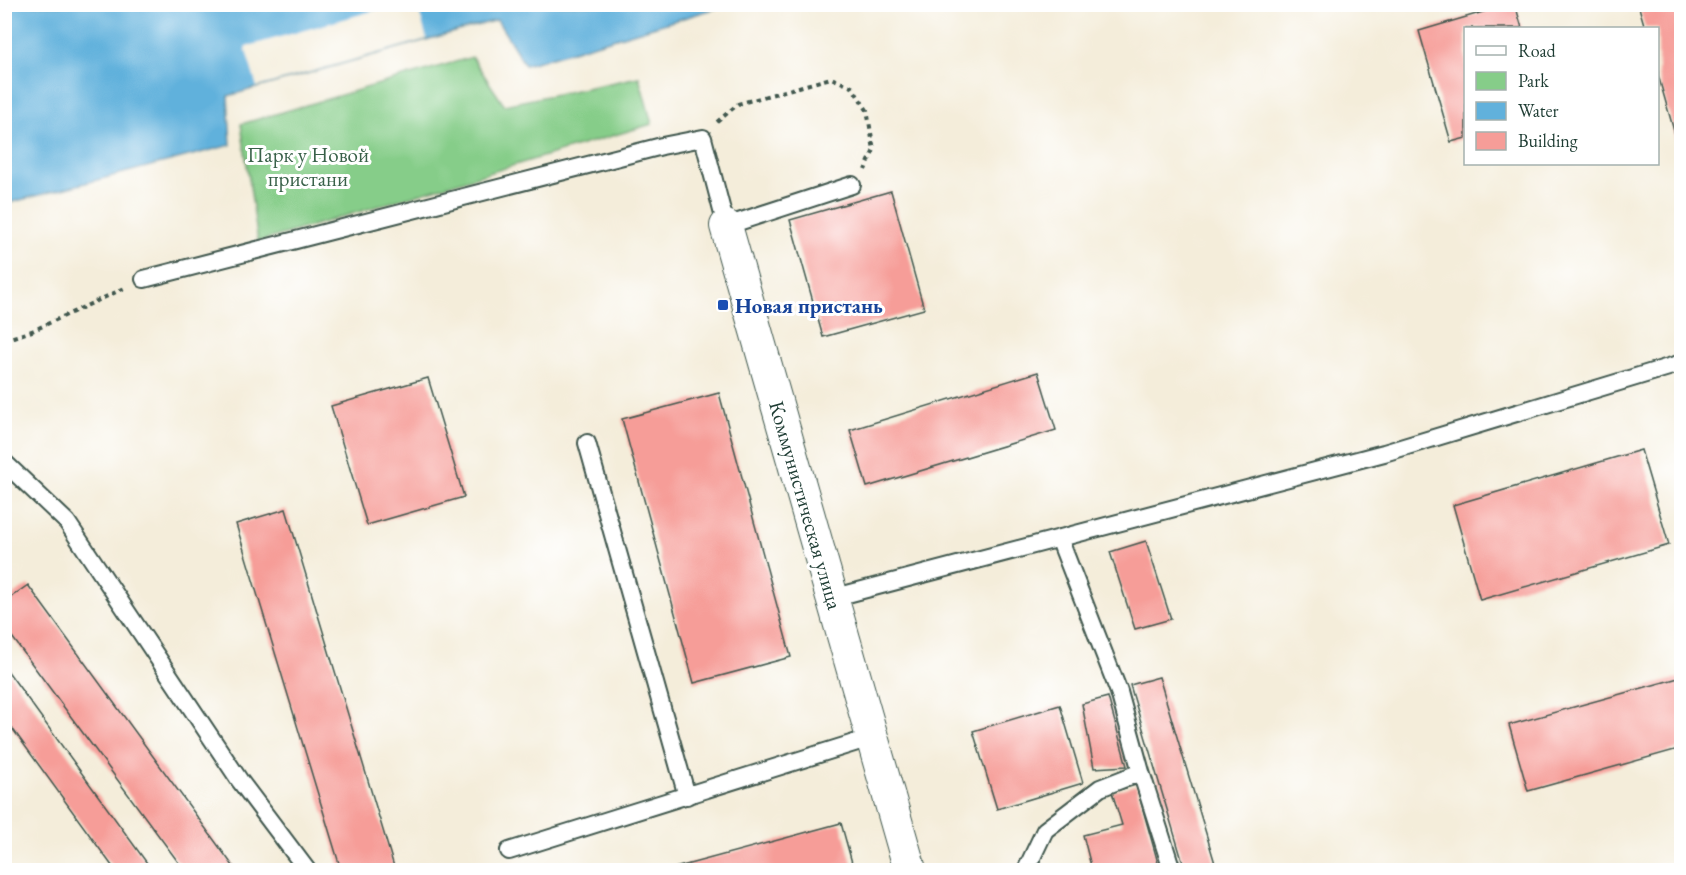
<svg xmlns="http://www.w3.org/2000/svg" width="1686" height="875" font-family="'EB Garamond',serif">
	<rect width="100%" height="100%" fill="#fff"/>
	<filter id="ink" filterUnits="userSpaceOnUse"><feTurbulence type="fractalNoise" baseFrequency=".0167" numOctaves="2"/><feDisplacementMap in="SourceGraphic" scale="12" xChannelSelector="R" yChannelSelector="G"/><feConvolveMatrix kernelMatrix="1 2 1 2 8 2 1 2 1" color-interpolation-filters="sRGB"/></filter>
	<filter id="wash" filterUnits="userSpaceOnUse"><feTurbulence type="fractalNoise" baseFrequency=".008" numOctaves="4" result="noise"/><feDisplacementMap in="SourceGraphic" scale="24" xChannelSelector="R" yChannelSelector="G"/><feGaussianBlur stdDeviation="1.35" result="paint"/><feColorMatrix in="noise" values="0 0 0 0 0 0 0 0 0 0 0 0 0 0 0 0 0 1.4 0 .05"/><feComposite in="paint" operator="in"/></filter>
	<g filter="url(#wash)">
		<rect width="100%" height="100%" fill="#f4edda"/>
		<!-- green -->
		<path fill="#86cd89" stroke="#52855e" stroke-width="1.5" d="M472 57 504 105 639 77 652 124 258 242 241 124Z"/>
		<!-- water -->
		<path fill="#61b1dc" stroke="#407788" stroke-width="1.5" d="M5 5H727L525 65 497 20 228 96 231 145 5 204Z"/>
		<!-- pier -->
		<path fill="#f4edda" d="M397 4 417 5 427 39 257 87 245 47Z"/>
		<g id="blocks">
			<!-- building -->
			<path fill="#f69d98" d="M1510 4H1515L1522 28H1466V138L1451 142 1419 31Z
				M1638 4H1682V159L1658 75V28H1645Z
				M891 191 924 309 823 337 790 220Z
				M1038 372 1056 430 867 487 850 430Z
				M428 378 464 497 367 525 331 406Z
				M719 393 791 657 694 683 622 419Z
				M1641 450 1669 545 1480 600 1453 505Z
				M286 509 395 870H341L236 524Z
				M1146 541 1171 619 1135 629 1110 552Z
				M28 585 236 870H184L4 626V602Z
				M4 666 152 870H115L4 717Z
				M1159 677 1217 870H1185L1130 685Z
				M1682 677V748L1528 791 1509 725Z
				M1108 697 1127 766 1094 768 1082 704Z
				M1060 705 1083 783 997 809 973 731Z
				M1136 785 1160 870H1092L1083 835 1122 825 1112 792Z
				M841 823 854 870H667Z"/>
		</g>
	</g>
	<g filter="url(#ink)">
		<use href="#blocks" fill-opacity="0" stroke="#3f574d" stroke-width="1.5"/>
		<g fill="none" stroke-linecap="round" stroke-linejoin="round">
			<defs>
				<path id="lane" d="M144 279 662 146 703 138 726 226 852 185
					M587 443 687 796
					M4 462 67 522 240 781 307 870
					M1059 538 1119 692 1141 772
					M832 598 1384 453 1682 363
					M509 851 870 738
					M1026 870 1045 830 1100 788 1141 772 1172 870"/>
				<path id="street" d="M726 226 910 870"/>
			</defs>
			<!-- lane casing -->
			<use href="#lane" stroke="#3f574d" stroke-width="20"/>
			<!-- street casing -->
			<use href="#street" stroke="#3f574d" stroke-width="34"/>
			<!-- path -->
			<path stroke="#3f574d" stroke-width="4" stroke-dasharray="4.5 4.5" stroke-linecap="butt" d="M717 122 738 104 831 78 852 87 867 110 874 150 865 170
				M4 340 32 331 127 287"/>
			<!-- lane -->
			<use href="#lane" stroke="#fff" stroke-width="16"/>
			<!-- street -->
			<use href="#street" stroke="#fff" stroke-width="32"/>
		</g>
	</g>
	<!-- markers -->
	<rect fill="#1a4fb4" stroke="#fff" stroke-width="2" x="717" y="299" width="12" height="12" rx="3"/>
	<g text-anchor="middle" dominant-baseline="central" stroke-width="6" stroke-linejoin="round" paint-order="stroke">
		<!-- park labels -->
		<g font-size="21" fill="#396149" stroke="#fff">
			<text x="308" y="154">Парк у Новой<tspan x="308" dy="24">пристани</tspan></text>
		</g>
		<!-- transit labels -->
		<g font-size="21" font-weight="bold" fill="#164399" stroke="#fff" text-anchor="start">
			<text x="735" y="305">Новая пристань</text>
		</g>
		<!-- street labels -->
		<g font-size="21" fill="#1f3d34" stroke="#fff">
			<text transform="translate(806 505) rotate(74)">Коммунистическая улица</text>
		</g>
	</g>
	<!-- margin -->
	<rect width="1686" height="875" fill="none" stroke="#fff" stroke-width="24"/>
	<!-- legend -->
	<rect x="1464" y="27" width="195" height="138" fill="#ffffff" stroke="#a5b1ae" stroke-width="1.5"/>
	<rect x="1476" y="46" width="30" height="9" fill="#ffffff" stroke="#a5b1ae" stroke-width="1.5"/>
	<text x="1518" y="57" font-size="18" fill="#1f3d34">Road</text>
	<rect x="1476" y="72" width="30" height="18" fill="#86cd89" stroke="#a5b1ae" stroke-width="1.5"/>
	<text x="1518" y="87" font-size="18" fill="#1f3d34">Park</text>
	<rect x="1476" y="102" width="30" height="18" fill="#61b1dc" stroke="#a5b1ae" stroke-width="1.5"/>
	<text x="1518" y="117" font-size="18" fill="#1f3d34">Water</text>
	<rect x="1476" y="132" width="30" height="18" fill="#f69d98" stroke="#a5b1ae" stroke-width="1.5"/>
	<text x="1518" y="147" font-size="18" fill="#1f3d34">Building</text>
</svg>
